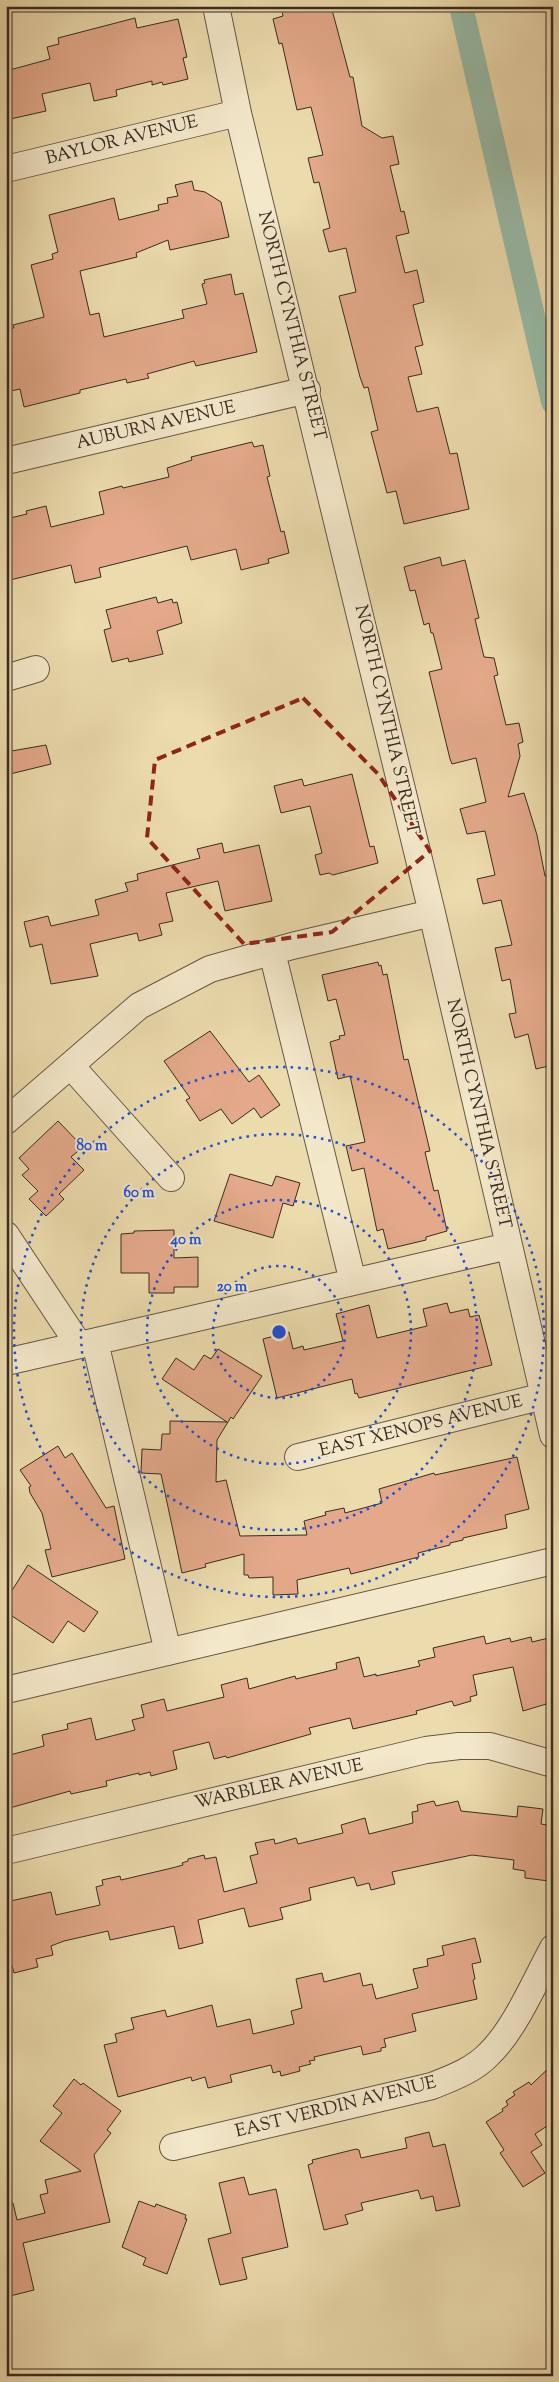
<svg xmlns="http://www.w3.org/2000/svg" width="559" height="2382" font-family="'Sorts Mill Goudy',serif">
	<rect width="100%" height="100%" fill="#ecdbad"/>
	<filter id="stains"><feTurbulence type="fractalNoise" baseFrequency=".004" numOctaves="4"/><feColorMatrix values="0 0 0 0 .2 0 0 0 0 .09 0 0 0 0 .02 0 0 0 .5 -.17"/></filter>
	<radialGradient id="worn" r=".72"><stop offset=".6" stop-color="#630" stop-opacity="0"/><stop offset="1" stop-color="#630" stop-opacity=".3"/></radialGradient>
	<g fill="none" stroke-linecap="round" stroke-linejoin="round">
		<!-- canal -->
		<path stroke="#99bba8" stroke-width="24" d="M461 6 553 402"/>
	</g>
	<!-- building -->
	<path fill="#e3a98a" stroke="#382b24" d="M281 6H331L350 77H353L362 126 382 138 393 136 399 164 390 166 401 212 404 211 409 233 396 236 405 273 417 270 424 302 413 305 423 345 415 347 422 374 408 377 417 412 438 407 450 454 457 453 469 509 404 524 396 491 387 493 371 432 378 430 368 387 364 388 360 377 339 296 356 292 346 248 329 252 323 230 330 228 319 182 314 183 308 158 323 155 311 107 297 110 282 43 279 44 273 19 283 16Z
		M135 18 137 28 178 19 187 57 183 58 188 79 163 85 162 82 152 85V81L116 90 117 96 94 101 90 83 42 94 46 111 6 120V71L50 59 47 47 59 44 58 38Z
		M192 181 194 190 205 192 221 202 229 237 170 250 168 240 136 253 137 257 80 271 90 315 99 313 104 337 184 318 182 310 207 304 202 284 205 283 204 280 231 274 235 295 243 293 257 352 196 366 194 361 147 374 149 378 127 383 126 379 80 390V393L24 407 20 389 6 392V329L14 328 13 325 44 317 31 265 53 259 52 254 58 252 49 215 114 198 119 220 159 210 158 205 168 203 167 198 178 196 175 185Z
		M252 442 254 447 263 445 270 476 267 477 281 532 284 531 289 553 268 559 269 563 241 570 236 549 191 560 187 546 99 568 101 577 75 583 71 565 6 581V519L27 514 26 511 46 506 51 527 104 514 99 492 122 486 123 488 169 477 167 468 192 460 191 457Z
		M440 557 442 566 465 560 479 618 475 619 484 657 494 658 498 675 494 676 506 725 519 723 523 742 518 744 520 756 508 797 524 793 537 835 545 876H548L552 893 548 894 553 914V1065L536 1069 528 1034 515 1038 509 1014 516 1013 510 979 502 981 495 948 512 945 501 900 483 904 477 879 495 875 485 831 467 834 460 809 486 802 476 758 452 764 450 759 429 672 442 669 433 633H431L429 623 424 625 415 590 410 591 404 567Z
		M156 597 158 603 172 599 173 603 177 602 182 623 157 631 163 654 129 662 128 658 112 662 104 630 111 628 106 610Z
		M46 745 51 764 6 775V752Z
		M352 774 370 847 374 846 378 863 333 875 329 873 320 875 315 855 322 853 310 806 281 813 274 786 302 779 304 786Z
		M222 843 224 853 259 845 272 901 225 911 218 881 166 893 173 921 159 924 162 935 139 941 137 933 90 944 98 976 51 984 42 944 30 947 24 922 48 916 51 926 99 915 95 900 128 891 125 883 138 880 137 874 200 858 197 849Z
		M378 962 379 966 381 965 383 975 387 974 404 1060 408 1059 430 1151 425 1152 434 1191 438 1190 447 1231 426 1237V1240L388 1249 383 1229 377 1231 364 1168 352 1171 346 1146 365 1142 350 1076 338 1079 330 1042 340 1039 339 1036 345 1035 336 999 328 1001 322 975Z
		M210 1031 249 1082 259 1075 280 1105 261 1118 254 1108 232 1124 221 1109 200 1121 186 1100 190 1098 164 1061Z
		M58 1121 83 1147 71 1157 84 1170 59 1194 64 1199 46 1216 29 1199 38 1191 22 1175 29 1169 19 1158Z
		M230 1174 272 1186 276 1176 300 1183 293 1206 283 1203 273 1238 214 1221Z
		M174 1230V1258L198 1257V1287H174V1293H149V1273H121V1234L134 1233V1231Z
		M447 1303 450 1313 468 1309 470 1317 479 1315 492 1365 359 1398 357 1393 355 1394 352 1379 277 1398 263 1339 289 1332 293 1349 303 1346 304 1350 343 1341 336 1314 369 1305 377 1338 427 1326 423 1309Z
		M218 1349 262 1376 233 1419 231 1417 217 1440 216 1482 226 1480 240 1536 307 1535 304 1521 326 1515 325 1512 344 1508 345 1513 382 1503 379 1489 434 1473 435 1475 517 1457 529 1509 505 1515 507 1528 463 1538V1540L450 1543V1545L418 1553 419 1557 351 1574 349 1568 297 1580 298 1594 273 1595V1577L249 1578 248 1575H244V1554L205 1564 206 1567 182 1573 161 1474 141 1473 142 1449 161 1450 162 1434H170V1421L227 1422 162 1379 176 1358 194 1370 204 1355 211 1359Z
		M58 1446 65 1458 72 1453 106 1508 114 1506 125 1559 52 1577 45 1550 51 1549 42 1513 30 1493 29 1487 31 1486 20 1470Z
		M28 1565 98 1612 84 1632 68 1621 53 1643 6 1612V1600Z
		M484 1636 486 1644 510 1638 511 1642 531 1637 532 1642 553 1637V1702L523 1711 513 1667 473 1675 477 1695 470 1697 471 1701 454 1706 452 1701 416 1711 417 1714 353 1729 350 1718 309 1728 311 1734 227 1758 226 1756 214 1759 209 1742 173 1751 177 1769 151 1776 150 1772 139 1775V1773L106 1781 107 1786 71 1794 70 1791 6 1809V1756L44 1746 42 1735 68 1729 67 1724 91 1718 96 1740 135 1730 132 1720 144 1717 141 1705 164 1699 167 1711 224 1697 221 1685 247 1678 249 1689 295 1676 296 1679 337 1669 336 1663 359 1657 364 1677 376 1674V1676L420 1666 418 1661 435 1657 433 1648Z
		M434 1801 436 1806 458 1801 461 1811 517 1817 518 1806 543 1809 541 1824 553 1826 549 1881 525 1878V1871L513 1869 514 1860 472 1855 392 1872 395 1884 371 1890 369 1883 357 1886 354 1877 309 1888 311 1900 280 1908 283 1919 249 1927 244 1908 198 1920 203 1943 179 1949 174 1926 110 1940 108 1931 64 1941 51 1946 53 1955 36 1959 38 1967 14 1973 6 1942V1902L51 1892 56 1915 100 1905 96 1887 103 1885 102 1880 120 1876 121 1880 172 1868 183 1865 182 1863 188 1861V1859L204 1855 205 1859 216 1857 224 1892 257 1883 250 1856 258 1854 255 1843 274 1839 275 1844 296 1838 298 1844 343 1833 341 1825 365 1818 369 1834 413 1823 412 1812 418 1811 417 1805Z
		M475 1938 481 1962 472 1964 475 1979 473 1980 477 1999 412 2014 416 2031 384 2039 386 2047 381 2048V2051L363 2055 361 2046 314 2057 315 2060 309 2061 311 2064 299 2067 300 2071 281 2076 280 2071 273 2073 271 2065 230 2075 232 2082 208 2088 205 2077 192 2081 191 2077 118 2097 104 2045 117 2042 115 2034 134 2029 131 2018 165 2010 167 2017 212 2005 217 2027 250 2019 253 2034 294 2024 291 2011 302 2008 296 1979 322 1973 324 1982 360 1973 363 1986 372 1984 376 1999 418 1988 413 1969 428 1966 427 1959 444 1955 442 1946Z
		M553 2064V2122L535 2134 542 2145 531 2152 545 2173 523 2187 500 2153 504 2150 486 2122 503 2111 502 2109 508 2105 506 2101 515 2095 513 2092 529 2082 531 2085Z
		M74 2079 81 2085 83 2083 121 2111 107 2130 111 2133 94 2155 110 2222 23 2243 34 2290 6 2297V2204L13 2203 17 2220 45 2213 40 2195 48 2193 45 2180 81 2171 40 2141 62 2113 53 2106Z
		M429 2132 433 2147 445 2144 460 2206 436 2211 433 2196 421 2199 418 2190 361 2203 363 2210 345 2215 348 2224 324 2230 308 2165 313 2163 312 2160 356 2149 359 2150 361 2158 407 2148 405 2138Z
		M244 2177 249 2195 276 2189 288 2247 242 2258 247 2279 220 2285 208 2239 231 2233 219 2183Z
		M139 2201 155 2207 156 2204 186 2215 185 2219H187L167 2274 143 2265 146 2258 122 2247Z"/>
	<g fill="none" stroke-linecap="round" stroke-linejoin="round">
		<defs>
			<path id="minor" d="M216 6 238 113 432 913 553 1435
				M6 169 238 113
				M6 461 307 390
				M6 678 36 669
				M272 952 353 1282
				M71 1066 171 1178
				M6 1121 139 1006 210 969 292 946 432 913
				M6 1235 79 1345
				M95 1342 168 1652
				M6 1362 509 1246
				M298 1457 544 1396
				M6 1690 553 1561
				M6 1851 426 1750 459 1746H490L553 1764
				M173 2147 432 2086C452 2078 474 2070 489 2054 515 2029 535 1981 553 1948"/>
		</defs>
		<!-- minor casing -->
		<use href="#minor" stroke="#655746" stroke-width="28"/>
		<!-- minor -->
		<use href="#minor" stroke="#f3e8ca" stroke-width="26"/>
		<defs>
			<path id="rail" d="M547 2376 553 2365"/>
		</defs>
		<!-- rail casing -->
		<use href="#rail" stroke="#382b24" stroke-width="5.5"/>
		<!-- rail -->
		<use href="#rail" stroke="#f3e8ca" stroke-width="4" stroke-dasharray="11" stroke-linecap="butt"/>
	</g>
	<!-- marked area -->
	<path fill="none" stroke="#8f2418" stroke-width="4" stroke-dasharray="10 6" stroke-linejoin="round" d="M303 698 378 774 430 851 332 932 244 944 147 838 155 760Z"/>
	<!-- distance rings -->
	<g fill="none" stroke="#1d4ed8" stroke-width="2.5" stroke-dasharray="2.5 5">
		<circle cx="279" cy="1332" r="66"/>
		<circle cx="279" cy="1332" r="132"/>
		<circle cx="279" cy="1332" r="198"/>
		<circle cx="279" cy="1332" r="265"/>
	</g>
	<g text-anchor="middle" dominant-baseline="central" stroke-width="4" stroke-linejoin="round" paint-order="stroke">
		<!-- street labels -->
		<g font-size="18" fill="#382b24" stroke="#f3e8ca">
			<text transform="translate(122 141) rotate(-14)">BAYLOR AVENUE</text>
			<text transform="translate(291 326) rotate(76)">NORTH CYNTHIA STREET</text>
			<text transform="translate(156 426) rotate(-13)">AUBURN AVENUE</text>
			<text transform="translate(386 720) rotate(77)">NORTH CYNTHIA STREET</text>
			<text transform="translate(478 1114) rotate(77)">NORTH CYNTHIA STREET</text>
			<text transform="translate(421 1427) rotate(-14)">EAST XENOPS AVENUE</text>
			<text transform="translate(279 1785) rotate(-13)">WARBLER AVENUE</text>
			<text transform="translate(336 2108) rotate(-14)">EAST VERDIN AVENUE</text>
		</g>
	</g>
	<circle cx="279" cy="1332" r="8" fill="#1d4ed8" stroke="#f3e8ca" stroke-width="2.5"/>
	<g font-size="15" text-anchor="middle" font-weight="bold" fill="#1d4ed8" stroke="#f3e8ca" stroke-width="4" stroke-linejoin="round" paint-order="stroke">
		<text x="92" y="1150">80 m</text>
		<text x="139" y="1197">60 m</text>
		<text x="186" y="1244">40 m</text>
		<text x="232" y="1291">20 m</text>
	</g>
	<!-- margin -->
	<rect width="559" height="2382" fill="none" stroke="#ecdbad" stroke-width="25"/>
	<rect x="8" y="8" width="544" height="2367" fill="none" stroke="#382b24" stroke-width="2.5"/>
	<rect x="12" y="12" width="534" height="2357" fill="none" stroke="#382b24"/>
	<rect width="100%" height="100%" filter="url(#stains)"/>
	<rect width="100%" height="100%" fill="url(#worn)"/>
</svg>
